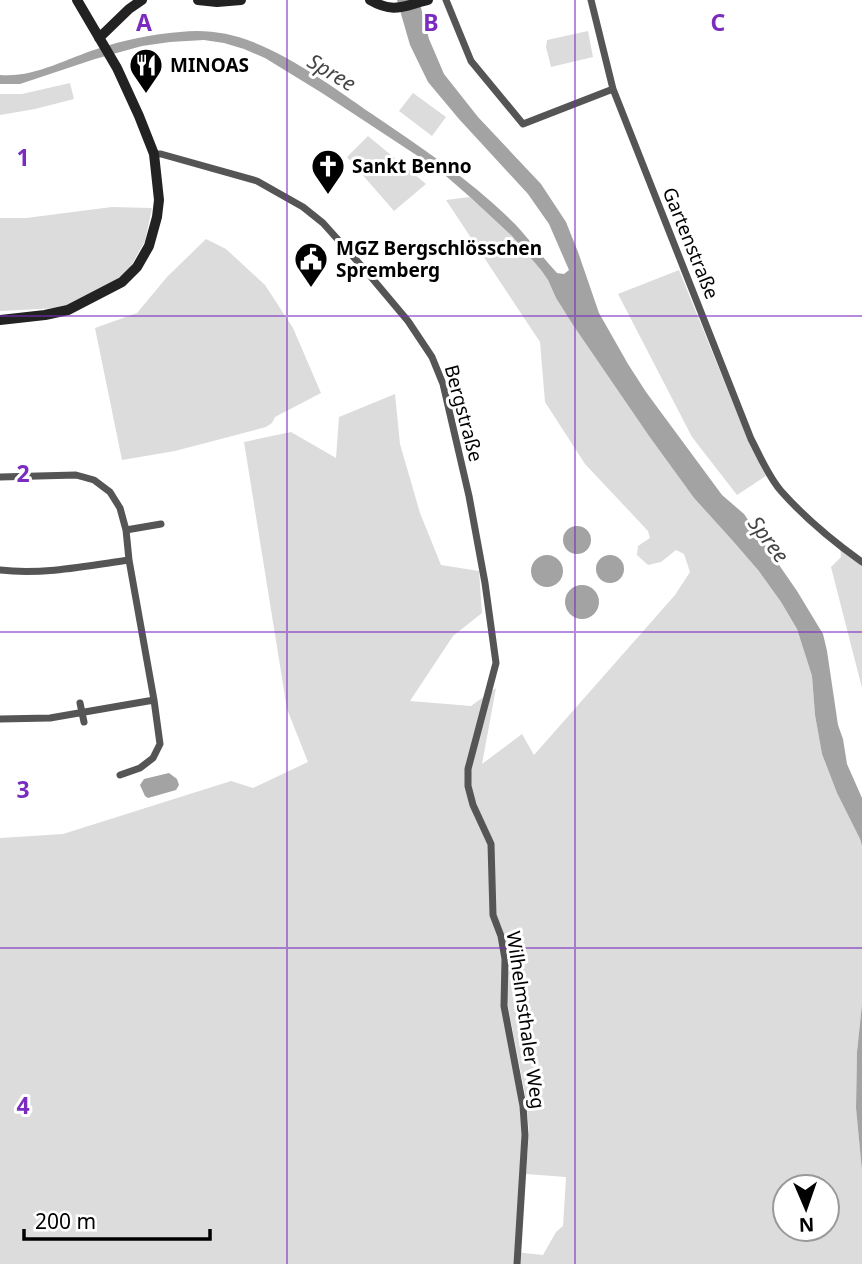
<svg xmlns="http://www.w3.org/2000/svg" width="862" height="1264" font-family="'Noto Sans',sans-serif">
	<rect width="100%" height="100%" fill="#fff"/>
	<!-- green -->
	<path fill="#dcdcdc" fill-rule="evenodd" d="M588 31 593 57 551 67 546 47 547 40Z
		M70 83 74 99 35 109 0 115V94H22Z
		M413 93 446 117 432 136 399 111Z
		M368 136 426 184 394 211 347 157Z
		M470 197 512 236 541 270 548 280 556 298 573 325 649 436 694 498 732 540 758 570 781 602 797 629 812 676 815 715 822 754 837 793 860 839 862 846V1004L857 1052 856 1108 862 1171V1264H0V838L63 834 231 781 253 788 308 762 287 709 244 442 291 432 336 458 339 417 395 394 400 444 420 513 441 565 479 571 482 613 453 636 410 701 471 706 496 688 482 764 522 734 534 755 675 595 690 572 684 554 676 550 661 562 648 565 637 555 638 546 650 538 648 531 585 464 545 402 540 342 446 200ZM506 996 526 1099 529 1132 526 1174 566 1177 563 1226 556 1232 543 1255 515 1252 522 1136 520 1108ZM785 1187H827V1229H785Z
		M112 207 152 208 145 241 131 266 121 279 77 303 59 308 0 311V218H26Z
		M206 239 226 249 265 285 293 328 321 393 275 417 272 423 266 427 175 451 122 460 95 328 137 313 167 277Z
		M679 270 748 440 766 476 737 495 692 437 618 294Z
		M840 542 862 559V688L831 567 841 557Z"/>
	<!-- water -->
	<path fill="#a3a3a3" d="M397 0H419L429 39 444 74 478 117 541 184 566 222 578 252 599 313 628 364 646 392 722 495 744 514 797 591 823 634 827 651 838 725 843 739 847 764 862 798V846L860 839 837 793 822 754 815 715 812 676 797 629 781 602 758 570 732 540 694 498 649 436 573 325 556 298 548 280 541 270 512 236 470 197 439 170 322 93 265 58 244 49 224 43 204 40 170 42 142 46 95 59 20 84H0V75C34 78 65 59 97 49 124 40 152 34 180 32 206 29 230 33 253 42 294 58 336 89 372 114 422 148 472 181 515 224 530 240 542 257 557 273L564 274 569 270 549 224 528 194 459 119 428 82 410 45Z
		M563 540a14 14 0 1 1 28 0a14 14 0 1 1-28 0Z
		M531 571a16 16 0 1 1 32 0a16 16 0 1 1-32 0Z
		M596 569a14 14 0 1 1 28 0a14 14 0 1 1-28 0Z
		M565 602a17 17 0 1 1 34 0a17 17 0 1 1-34 0Z
		M169 773 177 779 179 785 176 790 148 798 145 796 140 785 144 779Z
		M862 1004V1171L856 1108 857 1052Z"/>
	<g fill="none" stroke-linecap="round" stroke-linejoin="round">
		<!-- street -->
		<path stroke="#555" stroke-width="7" d="M446 0 471 61 523 124 613 89
			M591 0 613 89 751 439C760 456 768 476 781 491 804 517 834 542 862 562
			M154 154H161L257 181 303 207 323 223 366 271 408 321 432 357 443 384 469 496 485 583 496 663 468 769V786L473 805 491 844 493 915 501 936 505 959 504 1006 523 1106 525 1135 517 1264
			M0 477 76 475 94 480 110 492 120 508 126 530 129 560 154 700 160 744 153 758 140 768 120 775
			M126 530 161 524
			M0 570C42 575 87 566 129 560
			M80 703 84 722
			M0 719 50 718 154 700"/>
		<!-- secondary -->
		<path stroke="#222" stroke-width="10" d="M198 0 217 2 241 0
			M370 0C394 14 403 6 428 0
			M99 38 129 9 142 0
			M0 320 45 315 68 310 122 282 137 267 149 246 157 217 159 200 154 154 139 116 117 68 77 0"/>
	</g>
	<!-- grid -->
	<path fill="none" stroke="#7b2cbf" stroke-width="2" stroke-opacity="0.55" d="M287 0V1264M575 0V1264M0 316H862M0 632H862M0 948H862"/>
	<!-- icons -->
	<defs>
		<symbol id="restaurant-pin" viewBox="-11 -11 22 30"><path d="M0 17L-7.5 6A9.5 9.5 0 1 1 7.5 6Z" fill="#000" stroke="#fff"/><path d="M-5-6h1v4h1v-4h1v4h1v-4h1v5L-1.5 .5V6h-2V.5L-5-1ZM5-6V6H3V1.5H1.5Q1.5-4 5-6Z" fill="#fff"/></symbol>
		<symbol id="church-pin" viewBox="-11 -11 22 30"><path d="M0 17L-7.5 6A9.5 9.5 0 1 1 7.5 6Z" fill="#000" stroke="#fff"/><path d="M-1.2-6h2.4v3.5h3.3v2.4h-3.3V6h-2.4V-.1h-3.3v-2.4h3.3Z" fill="#fff"/></symbol>
		<symbol id="civic-pin" viewBox="-11 -11 22 30"><path d="M0 17L-7.5 6A9.5 9.5 0 1 1 7.5 6Z" fill="#000" stroke="#fff"/><path d="M-.6-6.5H3V-4.5H.6V-3L4-1V1h2V6H-6V1h2V-1L-.6-3ZM-1.2 2.5V6h2.4V2.5Z" fill="#fff"/></symbol>
	</defs>
	<g fill-rule="evenodd">
		<use href="#restaurant-pin" x="127" y="46" width="38" height="52"/>
		<use href="#church-pin" x="309" y="147" width="38" height="52"/>
		<use href="#civic-pin" x="292" y="240" width="38" height="52"/>
	</g>
	<g text-anchor="middle" dominant-baseline="central" stroke-width="6" stroke-linejoin="round" paint-order="stroke">
		<!-- poi labels -->
		<g font-size="19" font-weight="bold" fill="#000" stroke="#fff" text-anchor="start">
			<text x="170" y="65">MINOAS</text>
			<text x="352" y="166">Sankt Benno</text>
			<text x="336" y="248">MGZ Bergschlösschen<tspan x="336" dy="22">Spremberg</tspan></text>
		</g>
		<!-- street labels -->
		<g font-size="19" fill="#000" stroke="#fff">
			<text transform="translate(691 243) rotate(68)">Gartenstraße</text>
			<text transform="translate(464 413) rotate(75)">Bergstraße</text>
			<text transform="translate(526 1020) rotate(82)">Wilhelmsthaler Weg</text>
		</g>
		<!-- water labels -->
		<g font-size="21" font-style="italic" fill="#444" stroke="#fff">
			<text transform="translate(332 72) rotate(31)">Spree</text>
			<text transform="translate(769 539) rotate(53)">Spree</text>
		</g>
	</g>
	<g font-size="23" text-anchor="middle" font-weight="bold" fill="#7b2cbf" stroke="#fff" stroke-width="6" stroke-linejoin="round" paint-order="stroke">
		<text x="144" y="31">A</text>
		<text x="431" y="31">B</text>
		<text x="718" y="31">C</text>
		<text x="23" y="166">1</text>
		<text x="23" y="482">2</text>
		<text x="23" y="798">3</text>
		<text x="23" y="1114">4</text>
	</g>
	<!-- north arrow -->
	<g transform="translate(806 1208) rotate(178)"><circle r="33" fill="#ffffff" stroke="#999999" stroke-width="2"/>
	<path d="M0-5L12 26L0 18L-12 26Z" fill="#000000"/>
	<text y="-10" font-size="19" font-weight="bold" text-anchor="middle" fill="#000000">N</text>
	</g>
	<!-- scale -->
	<path d="M24 1229v10h186v-10" fill="none" stroke="#000000" stroke-width="3.5"/>
	<text x="35" y="1229" font-size="21" fill="#000000" stroke="#ffffff" stroke-width="5" paint-order="stroke">200 m</text>
</svg>
